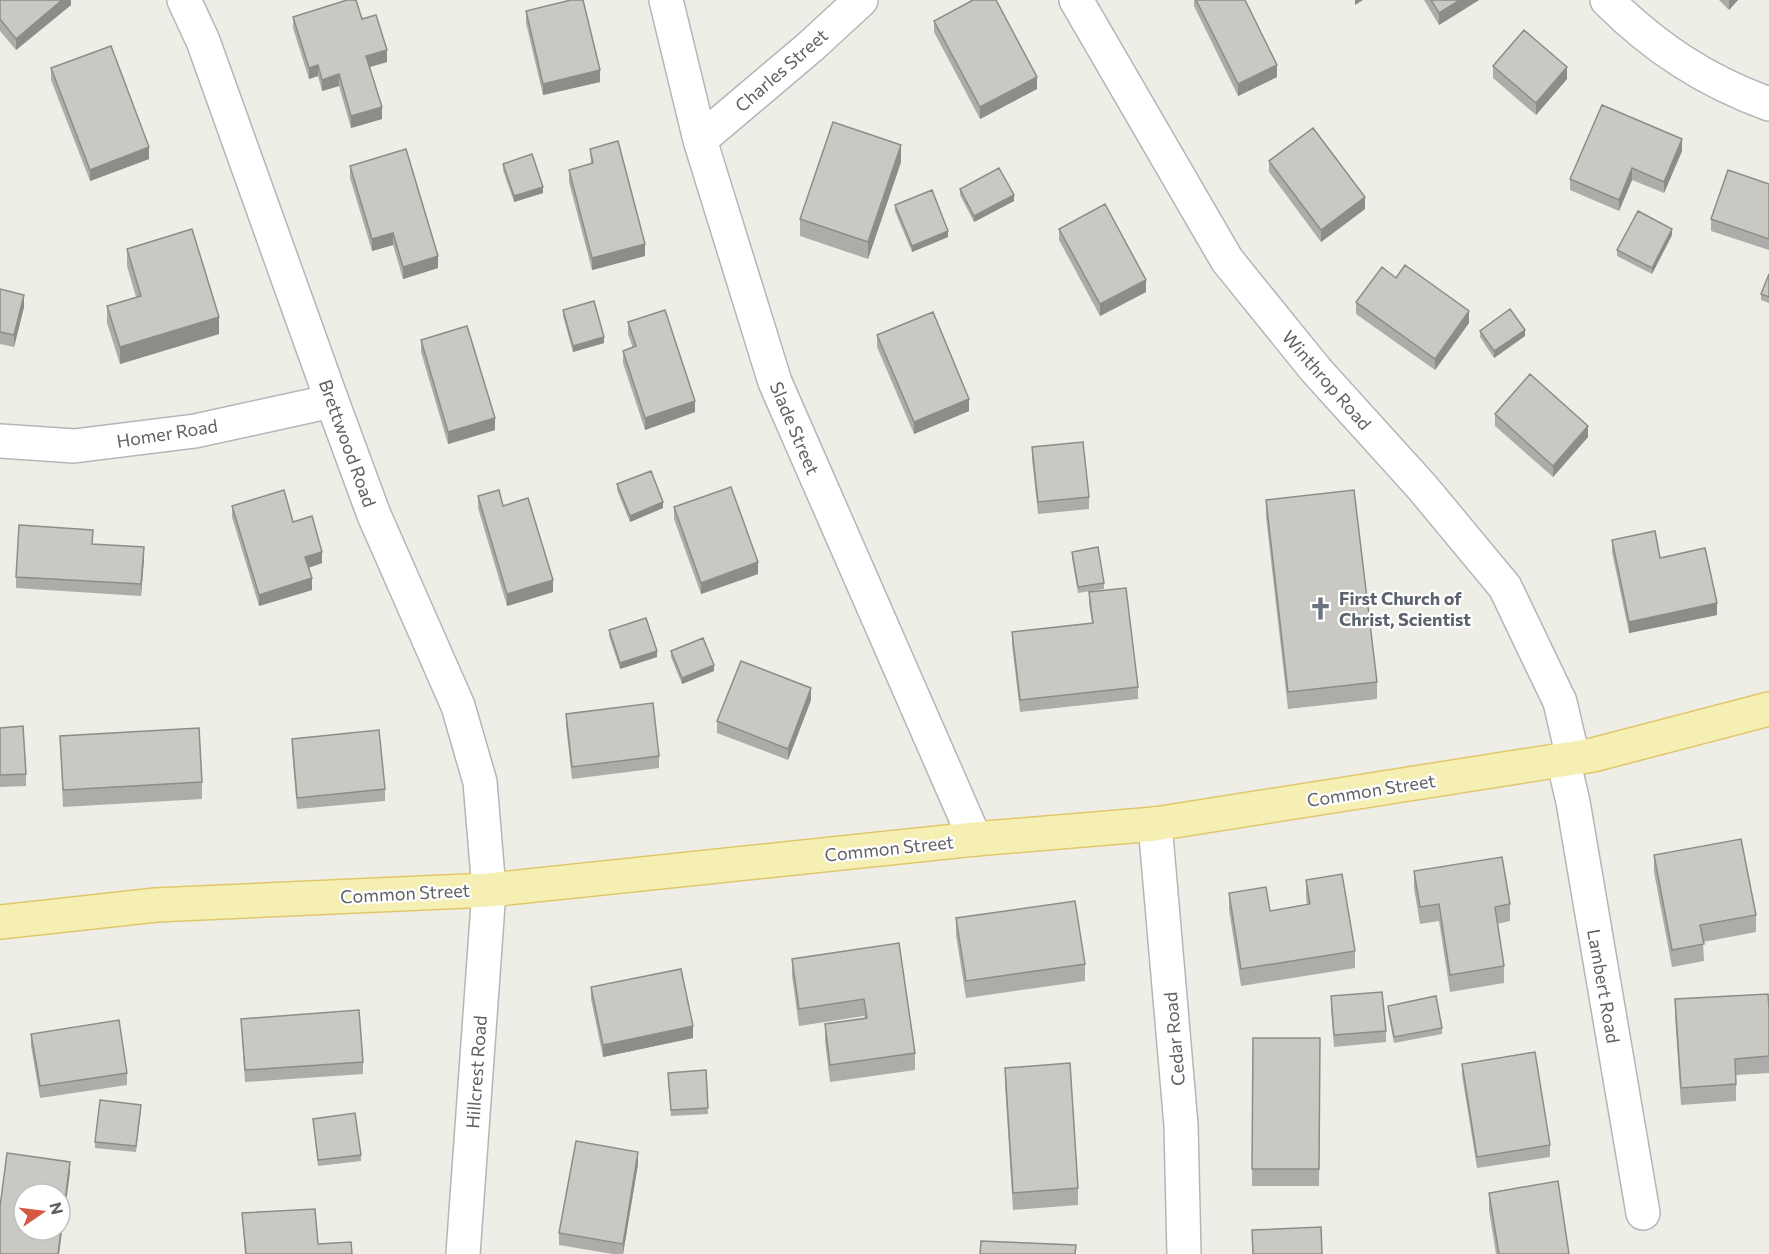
<svg xmlns="http://www.w3.org/2000/svg" width="1769" height="1254" font-family="Commissioner,sans-serif">
	<rect width="100%" height="100%" fill="#eeede6"/>
	<g fill="none" stroke-linecap="round" stroke-linejoin="round">
		<defs>
			<path id="minor" d="M184 0 203 41 332 401 374 515 458 706 480 782 489 890 463 1254
				M666 0 700 140 775 382 975 839
				M1076 0 1227 260 1316 370 1422 487 1505 587 1560 702 1573 758
				M1607 0C1654 47 1705 81 1769 104
				M700 140 810 47 861 0
				M0 441 74 446 195 431 332 401
				M1563 759 1573 802 1643 1213
				M1155 824 1181 1125 1184 1254"/>
			<path id="major" d="M0 922 156 905 489 890 975 839 1155 824 1593 755 1769 709"/>
		</defs>
		<!-- minor casing -->
		<use href="#minor" stroke="#b3b6b9" stroke-width="36"/>
		<!-- major casing -->
		<use href="#major" stroke="#e1c76c" stroke-width="36"/>
		<!-- minor -->
		<use href="#minor" stroke="#fff" stroke-width="33"/>
		<!-- major -->
		<use href="#major" stroke="#f6efb4" stroke-width="33"/>
	</g>
	<!-- wall -->
	<path fill="#aeaca8" d="M0 0H71V5L16 50 0 31Z
		M1194 0H1245L1277 77 1238 96 1194 6Z
		M1424 0H1479L1439 25Z
		M1719 0H1738L1729 10Z
		M526 11 600 82 543 95 526 23Z
		M293 17 362 19 387 62 370 67 382 119 351 128 339 86 322 91 318 76 309 79 293 28Z
		M934 21 1037 89 980 119 934 32Z
		M1493 66 1567 79 1536 115 1493 78Z
		M51 68 149 159 90 181 51 80Z
		M590 149 645 256 592 270 569 182V170L591 164Z
		M1682 151 1664 193 1632 180 1619 211 1570 190V179Z
		M1269 161 1365 209 1321 242 1269 172Z
		M901 162 868 259 800 236V219Z
		M503 164 543 193 514 202 503 170Z
		M350 166 438 268 403 279 393 245 372 251 350 178Z
		M1769 184V250L1711 231V219Z
		M960 189 1014 201 974 222 960 195Z
		M895 205 948 237 912 252 895 211Z
		M1059 229 1146 292 1100 316 1059 240Z
		M1672 235 1652 274 1617 256V250Z
		M127 249 219 334 120 364 107 323V306L136 297 127 266Z
		M1769 274V303L1761 300V294Z
		M1396 278 1469 323 1435 370 1356 314V302Z
		M0 289 24 307 14 347 0 344Z
		M563 310 604 343 573 352 563 316Z
		M628 322 695 412 645 430 623 363V351L633 348 628 334Z
		M1480 331 1525 336 1494 358 1480 337Z
		M877 335 969 411 914 434 877 347Z
		M421 340 495 430 448 444 421 352Z
		M1495 414 1588 437 1553 477 1495 426Z
		M1032 447 1089 497V509L1038 514 1032 459Z
		M617 484 663 508 630 522 617 490Z
		M478 496 503 506 553 592 507 606 478 508Z
		M1266 500 1377 682V699L1288 709 1266 517Z
		M232 506 293 522 322 563 308 568 312 590 259 606 232 517Z
		M674 507 758 574 701 594 674 519Z
		M1612 540 1660 558 1717 615 1629 633 1612 552Z
		M93 544 144 559 141 596 16 588V577Z
		M1072 552 1104 583V589L1078 593 1072 558Z
		M1089 592 1138 687V699L1020 712 1012 644V632L1092 623 1089 604Z
		M609 630 657 657 620 669 609 636Z
		M671 651 714 671 682 684 671 657Z
		M811 700 788 760 717 733V721Z
		M566 714 659 756V768L572 779 566 726Z
		M0 728 26 774V786L0 787Z
		M60 736 202 782V799L63 807Z
		M292 739 385 789V801L297 809 292 750Z
		M1654 855 1756 915V932L1703 942 1704 961 1672 967 1654 872Z
		M1414 871 1510 904V921L1497 924 1504 966V983L1450 992 1439 921 1420 924 1414 888Z
		M1306 880 1355 951V968L1241 986 1229 910V893L1270 911 1307 905 1306 897Z
		M956 918 1085 964V981L966 998 956 935Z
		M899 943 915 1053V1070L830 1082 825 1041V1024L865 1018 864 1016 799 1026 792 976V959Z
		M591 987 693 1038 603 1057 591 999Z
		M1331 996 1386 1031V1042L1334 1047 1331 1008Z
		M1675 999 1769 1008V1073L1736 1075V1101L1681 1105 1675 1016Z
		M1388 1006 1442 1028V1034L1394 1043 1388 1012Z
		M241 1019 363 1062V1074L245 1082Z
		M31 1034 127 1073V1085L40 1098 31 1046Z
		M1253 1038H1320L1319 1186H1252Z
		M1462 1064 1550 1145V1157L1477 1168 1462 1075Z
		M1005 1068 1078 1188V1205L1013 1210 1005 1085Z
		M706 1070 708 1114 671 1116 668 1079Z
		M141 1111 136 1152 95 1148V1142Z
		M313 1119 361 1155V1161L318 1166Z
		M638 1164 623 1254H613L559 1245V1233Z
		M1489 1193 1569 1254H1496L1489 1210Z
		M242 1213 318 1244 352 1254H245Z"/>
	<!-- shaded-wall -->
	<path fill="#8d8c88" d="M62 0H71V5L16 50V39Z
		M1355 0H1363L1355 5Z
		M1460 0H1479L1439 25V13Z
		M1729 0H1738L1729 10Z
		M387 50V62L366 68V56Z
		M318 65V76L309 79V68Z
		M1277 65V77L1238 96V84Z
		M1567 67V79L1536 115V103Z
		M600 70V82L543 95V84Z
		M339 74V86L322 91V80Z
		M1037 77V89L980 119V107Z
		M382 107V119L351 128V116Z
		M1682 139V151L1664 193V182Z
		M901 145V162L868 259V242Z
		M149 147V159L90 181V170Z
		M1632 168V180L1619 211V200Z
		M543 187V193L514 202V196Z
		M1014 195V201L974 222V216Z
		M1365 197V209L1321 242V230Z
		M1672 229V235L1652 274V268Z
		M948 231V237L912 252V246Z
		M393 233V245L372 251V239Z
		M645 244V256L592 270V258Z
		M438 256V268L403 279V267Z
		M1146 280V292L1100 316V304Z
		M24 295V307L14 347V335Z
		M1469 311V323L1435 370V359Z
		M219 317V334L120 364V347Z
		M1525 330V336L1494 358V351Z
		M604 337V343L573 352V346Z
		M969 399V411L914 434V422Z
		M695 401V412L645 430V418Z
		M495 418V430L448 444V432Z
		M1588 426V437L1553 477V466Z
		M663 502V508L630 522V516Z
		M144 547V559L141 596V584Z
		M322 552V563L305 569V557Z
		M758 562V574L701 594V583Z
		M312 578V590L259 606V595Z
		M553 580V592L507 606V594Z
		M1717 603V615L1629 633V622Z
		M657 651V657L620 669V663Z
		M714 665V671L682 684V678Z
		M811 688V700L788 760V749Z
		M693 1026V1038L603 1057V1045Z
		M638 1152V1164L623 1254V1244Z
		M70 1162V1173L59 1254H58Z"/>
	<!-- building -->
	<path fill="#cac8c3" stroke="#8d8c88" stroke-width="1.5" fill-rule="evenodd" d="M0 0H62L16 39 0 19Z
		M347 0H356L362 19 376 15 387 50 366 56 382 107 351 116 339 74 322 80 318 65 309 68 293 17Z
		M571 0H583L600 70 543 84 526 11Z
		M973 0H996L1037 77 980 107 934 21Z
		M1196 0H1245L1277 65 1238 84Z
		M1431 0H1460L1439 13Z
		M1524 30 1567 67 1536 103 1493 66Z
		M111 46 149 147 90 170 51 68Z
		M1602 105 1682 139 1664 182 1632 168 1619 200 1570 179Z
		M833 122 901 145 868 242 800 219Z
		M1313 128 1365 197 1321 230 1269 161Z
		M618 141 645 244 592 258 569 170 593 163 590 149Z
		M406 149 438 256 403 267 393 233 372 239 350 166Z
		M532 154 543 187 514 196 503 164Z
		M999 168 1014 195 974 216 960 189Z
		M1728 170 1769 184V239L1711 219Z
		M932 190 948 231 912 246 895 205Z
		M1105 204 1146 280 1100 304 1059 229Z
		M1638 211 1672 229 1652 268 1617 250Z
		M192 229 219 317 120 347 107 306 141 296 127 249Z
		M1405 265 1469 311 1435 359 1356 302 1382 267 1396 278Z
		M1769 274V297L1761 294Z
		M0 289 24 295 14 335 0 332Z
		M594 301 604 337 573 346 563 310Z
		M1510 309 1525 330 1494 351 1480 331Z
		M665 310 695 401 645 418 623 351 636 346 628 322Z
		M933 312 969 399 914 422 877 335Z
		M467 326 495 418 448 432 421 340Z
		M1530 374 1588 426 1553 466 1495 414Z
		M1083 442 1089 497 1038 502 1032 447Z
		M651 471 663 502 630 516 617 484Z
		M731 487 758 562 701 583 674 507Z
		M284 490 293 522 312 516 322 552 305 557 312 578 259 595 232 506Z
		M499 490 503 506 528 498 553 580 507 594 478 496Z
		M1354 490 1377 682 1288 692 1266 500Z
		M19 525 93 530 92 544 144 547 141 584 16 577Z
		M1655 531 1660 558 1705 548 1717 603 1629 622 1612 540Z
		M1098 547 1104 583 1078 587 1072 552Z
		M1126 588 1138 687 1020 700 1012 632 1093 623 1089 592Z
		M646 618 657 651 620 663 609 630Z
		M703 638 714 665 682 678 671 651Z
		M741 661 811 688 788 749 717 721Z
		M653 703 659 756 572 767 566 714Z
		M23 726 26 774 0 775V728Z
		M199 728 202 782 63 790 60 736Z
		M379 730 385 789 297 798 292 739Z
		M1741 839 1756 915 1700 925 1704 944 1672 950 1654 855Z
		M1502 857 1510 904 1495 907 1504 966 1450 975 1439 904 1420 907 1414 871Z
		M1342 874 1355 951 1241 969 1229 893 1266 887 1270 911 1310 904 1306 880Z
		M1075 901 1085 964 966 981 956 918Z
		M899 943 915 1053 830 1065 825 1024 867 1018 864 999 799 1009 792 959Z
		M681 969 693 1026 603 1045 591 987Z
		M1382 992 1386 1031 1334 1035 1331 996Z
		M1768 994 1769 1008V1056L1735 1059 1736 1084 1681 1088 1675 999Z
		M1436 996 1442 1028 1394 1037 1388 1006Z
		M359 1010 363 1062 245 1070 241 1019Z
		M119 1020 127 1073 40 1086 31 1034Z
		M1253 1038H1320L1319 1169H1252Z
		M1535 1052 1550 1145 1477 1157 1462 1064Z
		M1070 1063 1078 1188 1013 1193 1005 1068Z
		M706 1070 708 1108 671 1110 668 1073Z
		M100 1100 141 1105 136 1146 95 1142Z
		M355 1113 361 1155 318 1160 313 1119Z
		M576 1141 638 1152 623 1244 559 1233Z
		M7 1153 70 1162 58 1254H0V1207ZM24 1194H60V1230H24Z
		M1558 1181 1569 1254H1499L1489 1193Z
		M315 1209 318 1244 351 1242 352 1254H246L242 1213Z
		M1321 1227 1322 1254H1253L1252 1230Z
		M981 1241 1076 1245 1075 1254H980Z"/>
	<!-- icons -->
	<defs>
		<symbol id="church-bare" viewBox="-9 -9 18 18"><path d="M-1.2-6h2.4v3.5h3.3v2.4h-3.3V6h-2.4V-.1h-3.3v-2.4h3.3Z" fill="#6b7280" stroke="#fff" stroke-width="2.5" paint-order="stroke"/></symbol>
	</defs>
	<g fill-rule="evenodd">
		<use href="#church-bare" x="1304" y="592" width="33" height="33"/>
	</g>
	<g text-anchor="middle" dominant-baseline="central" stroke-width="4.5" stroke-linejoin="round" paint-order="stroke">
		<!-- street labels -->
		<g font-size="18" fill="#5e6165" stroke="#fff">
			<text transform="translate(781 70) rotate(-41)">Charles Street</text>
			<text transform="translate(1327 380) rotate(49)">Winthrop Road</text>
			<text transform="translate(795 428) rotate(67)">Slade Street</text>
			<text transform="translate(167 433) rotate(-9)">Homer Road</text>
			<text transform="translate(348 443) rotate(70)">Brettwood Road</text>
			<text transform="translate(1371 790) rotate(-9)">Common Street</text>
			<text transform="translate(889 848) rotate(-6)">Common Street</text>
			<text transform="translate(405 893) rotate(-3)">Common Street</text>
			<text transform="translate(1604 986) rotate(80)">Lambert Road</text>
			<text transform="translate(1174 1039) rotate(-95)">Cedar Road</text>
			<text transform="translate(476 1072) rotate(-86)">Hillcrest Road</text>
		</g>
		<!-- worship labels -->
		<g font-size="18" font-weight="bold" fill="#5b616d" stroke="#fff" text-anchor="start">
			<text x="1339" y="598">First Church of<tspan x="1339" dy="21">Christ, Scientist</tspan></text>
		</g>
	</g>
	<!-- north arrow -->
	<g transform="translate(42 1212) rotate(76)"><circle r="28" fill="#ffffff" stroke="#bfc0c1" stroke-width="1.5"/>
	<path d="M0-4.5L10 22L0 15L-10 22Z" fill="#d55845"/>
	<text y="-9" font-size="16" font-weight="bold" text-anchor="middle" fill="#5e6165">N</text>
	</g>
</svg>
